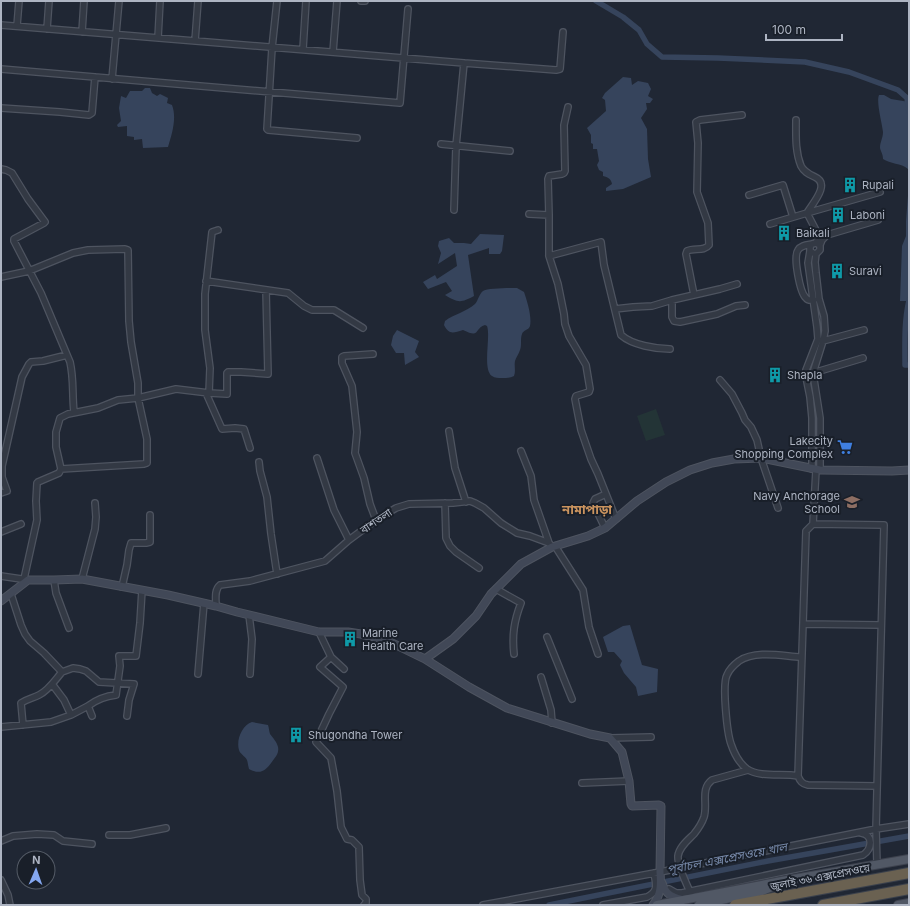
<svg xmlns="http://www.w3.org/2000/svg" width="910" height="906" font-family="Inter,'Noto Sans Bengali',sans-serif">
	<rect width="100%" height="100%" fill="#202734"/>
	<!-- green -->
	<path fill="#233436" d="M656 409 665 435 646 441 637 416Z"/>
	<!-- water -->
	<path fill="#36445c" d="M623 77 631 78 632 85 638 81 648 83 651 89 648 96 653 99 650 103H646L647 109 641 118 647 129 648 159 651 177 623 189 606 191V188L612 184C611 179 608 177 603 176V172L599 170 597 165 599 161 597 149H593V144L591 143V135L587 128 606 111 605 100 602 98 605 93Z
		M145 88H150L152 93 157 96 160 94 168 98 167 103 172 105C177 118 172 134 168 147L143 148 142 139 134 140V137L127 136V126L118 127 117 125 121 121 119 108 121 96 126 98 130 91H142Z
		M879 95H884L891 99 909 102V182L908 169C901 163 890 164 883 159 883 154 881 152 880 148 880 142 883 138 883 132 882 123 876 102 879 95Z
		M909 183V301H900L902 246 906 236V221Z
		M480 234 504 235 502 251 500 254H489V248L468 255 474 296C461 303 458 303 445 295L452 291 446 282 428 289 423 282 435 275 437 279 457 266 455 253 438 264 441 253 438 246 439 241 449 238 454 243H464L471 244Z
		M517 288 524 292C527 301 532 316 530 326 529 330 523 330 522 334 520 339 522 345 520 350 519 354 516 357 515 361 514 366 516 371 514 376 510 378 506 378 502 378 498 378 495 378 492 376 482 369 491 337 487 326L485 325C474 328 481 339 463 330 453 333 449 335 444 325L445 321C454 314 466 312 475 304 478 301 479 294 483 291 487 288 511 288 517 288Z
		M397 330 419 341 415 352 419 357 405 365 404 353H396L391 345 393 336Z
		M630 625 642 665 658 669 657 692 638 696 636 687 624 673 620 665 622 661 614 652H608L603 637 623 626Z
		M252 722 268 725C269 728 269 731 270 734 273 738 277 742 278 747 279 752 277 755 274 759 267 769 262 776 249 769 248 766 248 763 247 760 245 756 240 754 239 750 236 740 242 725 252 722Z"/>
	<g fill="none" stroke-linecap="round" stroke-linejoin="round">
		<!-- canal -->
		<path stroke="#36445c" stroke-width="5.5" d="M596 1 623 17 639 30 647 44 662 57 718 58 805 62 849 72 898 90 907 98 909 112
			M909 300C904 322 905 343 905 365H909
			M549 905 768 861 909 836"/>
		<defs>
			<path id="street" d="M277 1 272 48 267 129 268 130 357 138
				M361 1H365
				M1 25 464 63 556 70 560 69 563 32
				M17 26 19 1
				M47 29 49 1
				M82 32 84 1
				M158 38 160 1
				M195 41 198 1
				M303 49 306 1
				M333 52 337 1
				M1 69 400 103 408 9
				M112 79 119 1
				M1 108 60 112 89 115 92 113 95 77
				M796 120C796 135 795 151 801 166 804 172 809 174 815 177 831 184 812 204 807 213
				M441 144 510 151
				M1 169 6 170 12 173 28 199 45 222 44 223 14 239V241L41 293 70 362C74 379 72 395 74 412
				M749 195 783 185 793 217
				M454 210 456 146 464 63
				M807 213 880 192
				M529 214 549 215V256L558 284 564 314 565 324 569 336 586 365 590 389 589 392 576 396 575 399 581 430 591 459 598 474 616 519
				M549 215 548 179 549 176 562 174 564 173 565 171 564 125 568 107
				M770 224 807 213 819 236 816 243
				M812 244C807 245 801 245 798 250 793 257 800 293 806 298 808 301 811 300 814 300
				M820 245 822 240 827 235 878 220
				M810 251 813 253 816 254 820 250V245L816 243 812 244 810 247V251L808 263 817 327 818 339 806 370V377L810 397 812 418V469
				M816 254 815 262 816 273 819 299 824 316 825 331 823 341 813 373 820 418V470
				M549 256 601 242 604 265 621 335C632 345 656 349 670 349
				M1 277 29 271 73 253 88 250 125 249 128 250 129 321 131 342 138 383V398L147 439V463L144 464 61 469
				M206 281 288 293 304 306 312 310H334L363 328
				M694 295 686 254 687 251C694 247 704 252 709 245L708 223 697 192 698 143 696 122 700 120 742 115
				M672 300V317L674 321 680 322 717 314 736 306 745 305
				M615 309 633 307 652 306 672 300 720 289 737 284
				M823 341 864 330
				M373 354 344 356 342 357V363L352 386 357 432 355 453 364 478 370 504 376 520
				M813 373 863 358
				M720 380 732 394 742 413 745 420 751 427 757 440 761 458 778 508
				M206 393 222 429 235 428 244 429 250 448
				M209 393 210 368 205 330V294L212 232 218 230
				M449 431 455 468 466 502
				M521 451 531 476 534 500 549 543
				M317 458 334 510 349 540
				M259 462 260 471 267 497 271 534 277 574
				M816 470 813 524 884 525 876 829 877 864
				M1 493 7 491 2 477V466L22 377 29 364 31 362 43 361 67 355
				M445 503 446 538 450 546 456 552 479 568
				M813 524 806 531 798 776C800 781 802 784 808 785L877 786
				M605 528 593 503 595 499 606 494
				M1 532 21 524
				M555 546 583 590 589 627 598 654
				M1 576 28 580
				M24 579 37 520 36 501 37 483 38 482 59 473 61 469 56 447V432L60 418 68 414 98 408 118 400 138 398 176 389 209 393 227 394V373L228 372H241L268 374 266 290
				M82 579 95 529 96 517 95 503
				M54 580 56 593 69 628
				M122 587 127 565 129 550 131 543H146L150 542V515
				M496 589 521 603C514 621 512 635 514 654
				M11 594 21 625 25 634 30 641 44 653 62 672C55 680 49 690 39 695 33 698 27 699 21 703L23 725
				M216 606C216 599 214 590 220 585L250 581 325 561 349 540 376 520 396 508 409 504 453 503 470 501 475 503 484 508 501 523 517 533 530 536 549 543 552 547
				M249 615 252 639 250 674
				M803 624 881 625
				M319 632 331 657 320 667 343 687 329 714 316 742 331 758 337 791 341 827 347 839 352 840 359 847 360 880 362 895 366 899V903L364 905
				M547 637 572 699
				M331 657 344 669
				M62 672 73 668 80 669 86 671 99 682 134 684 129 700 127 716
				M198 674 204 603
				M541 677 551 710 552 723
				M52 684 64 700 71 715 88 706 92 716
				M88 706C96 700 106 696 116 695L120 666 119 656H136L140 623 142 590
				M1 727 51 722 71 715
				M610 738 651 737
				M798 776C783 773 760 778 747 769 739 763 734 753 731 744 727 733 722 684 727 675 729 670 735 664 739 661 756 650 782 656 801 657
				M582 783 629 781
				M109 835H130L166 828
				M1 841 13 836 37 834 54 835 63 841 92 844
				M1 880 8 895 10 905
				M669 889 676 893H682L863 855C872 849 874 835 861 833
				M691 894C687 885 677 865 678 856 679 847 688 840 694 834 698 829 702 823 704 817 708 804 700 789 712 780L748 770
				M483 905 660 872 876 829 909 824
				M603 905 647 897C659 891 656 884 654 873"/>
			<path id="secondary" d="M1 601 28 580H54L82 579 168 595 216 606 237 612 319 632H348L361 634 386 640 425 659 453 639 476 616 491 594 521 564 552 547 588 536 605 528 637 501 666 482 690 470 712 463 734 459 761 458 820 470 892 471 909 470
				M425 659 469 687 507 708 590 734 610 738 622 752 629 781 631 804 632 806 659 805 661 806 660 872C661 884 661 895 653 905
				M662 883C666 895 672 897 683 900"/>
			<path id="primary" d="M657 905 782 881 909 859
				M699 905 762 891 774 886
				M898 905 909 903"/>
			<path id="highway" d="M735 905 909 873
				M823 905 909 889"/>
		</defs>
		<!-- street casing -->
		<use href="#street" stroke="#4e5460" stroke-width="8"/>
		<!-- secondary casing -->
		<use href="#secondary" stroke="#4e5460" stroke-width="9"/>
		<!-- primary casing -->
		<use href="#primary" stroke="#3d424e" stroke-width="10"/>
		<!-- highway casing -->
		<use href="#highway" stroke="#3b414c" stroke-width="12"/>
		<!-- street -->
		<use href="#street" stroke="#333944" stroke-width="5.5"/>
		<!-- secondary -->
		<use href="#secondary" stroke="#414857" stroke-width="7"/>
		<!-- primary -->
		<use href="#primary" stroke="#515865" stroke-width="8"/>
		<!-- highway -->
		<use href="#highway" stroke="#6a6151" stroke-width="10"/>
	</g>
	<!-- icons -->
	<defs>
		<symbol id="building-bare" viewBox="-9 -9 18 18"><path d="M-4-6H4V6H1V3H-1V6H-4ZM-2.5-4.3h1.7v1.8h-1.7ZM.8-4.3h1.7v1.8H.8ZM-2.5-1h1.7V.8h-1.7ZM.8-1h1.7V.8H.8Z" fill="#0f9aa8" stroke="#191f29" stroke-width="2.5" paint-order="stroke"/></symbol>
		<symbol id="supermarket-bare" viewBox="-9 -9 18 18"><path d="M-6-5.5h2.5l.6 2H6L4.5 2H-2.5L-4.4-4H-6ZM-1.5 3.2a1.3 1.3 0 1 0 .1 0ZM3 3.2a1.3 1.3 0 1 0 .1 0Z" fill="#3f7fe0" stroke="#191f29" stroke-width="2.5" paint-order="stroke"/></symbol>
		<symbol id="school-bare" viewBox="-9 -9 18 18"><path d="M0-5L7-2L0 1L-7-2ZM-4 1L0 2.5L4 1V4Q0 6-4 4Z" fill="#8d6e63" stroke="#191f29" stroke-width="2.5" paint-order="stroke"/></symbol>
	</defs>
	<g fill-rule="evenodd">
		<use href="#building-bare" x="839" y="174" width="22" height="22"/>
		<use href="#building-bare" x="827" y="204" width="22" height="22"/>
		<use href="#building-bare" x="773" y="222" width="22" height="22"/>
		<use href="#building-bare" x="826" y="260" width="22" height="22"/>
		<use href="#building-bare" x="764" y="364" width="22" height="22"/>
		<use href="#supermarket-bare" x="834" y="436" width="22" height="22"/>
		<use href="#school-bare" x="841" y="491" width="22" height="22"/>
		<use href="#building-bare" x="339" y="628" width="22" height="22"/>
		<use href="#building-bare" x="285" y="724" width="22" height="22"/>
	</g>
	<g text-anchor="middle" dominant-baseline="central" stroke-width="4" stroke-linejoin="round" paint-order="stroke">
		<!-- poi labels -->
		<g font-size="11" fill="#adb4c2" stroke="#191f29" text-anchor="start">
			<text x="862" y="185">Rupali</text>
			<text x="850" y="215">Laboni</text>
			<text x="796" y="233">Baikali</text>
			<text x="849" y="271">Suravi</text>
			<text x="787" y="375">Shapla</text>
			<text x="833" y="441" text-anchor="end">Lakecity<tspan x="833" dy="13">Shopping Complex</tspan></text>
			<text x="840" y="496" text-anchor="end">Navy Anchorage<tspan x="840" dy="13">School</tspan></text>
			<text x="362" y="633">Marine<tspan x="362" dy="13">Health Care</tspan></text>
			<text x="308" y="735">Shugondha Tower</text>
		</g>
		<!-- street labels -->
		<g font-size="11" fill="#adb4c2" stroke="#191f29">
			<text transform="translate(376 521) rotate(-34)">বাশতলা</text>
			<text transform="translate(820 877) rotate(-11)">জুলাই ৩৬ এক্সপ্রেসওয়ে</text>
		</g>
		<!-- water labels -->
		<g font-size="12" font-style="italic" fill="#7789a9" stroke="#191f29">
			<text transform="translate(727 858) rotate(-11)">পূর্বাচল এক্সপ্রেসওয়ে খাল</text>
		</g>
		<!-- quarter labels -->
		<g font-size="13" font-weight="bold" fill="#cb945f" stroke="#191f29">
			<text x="587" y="509">নামাপাড়া</text>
		</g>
	</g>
	<!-- border -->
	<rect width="910" height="906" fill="none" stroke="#adb4c2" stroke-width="4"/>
	<!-- north arrow -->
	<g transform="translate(36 870) rotate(2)"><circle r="19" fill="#191f29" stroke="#545b66"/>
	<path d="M0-3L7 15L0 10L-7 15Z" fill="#84a7f0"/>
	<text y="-6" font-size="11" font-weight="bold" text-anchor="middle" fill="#adb4c2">N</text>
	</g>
	<!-- scale -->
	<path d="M766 34v6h76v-6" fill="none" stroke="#adb4c2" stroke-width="2"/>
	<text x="772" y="34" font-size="12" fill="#adb4c2" stroke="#191f29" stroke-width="3" paint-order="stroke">100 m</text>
</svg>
